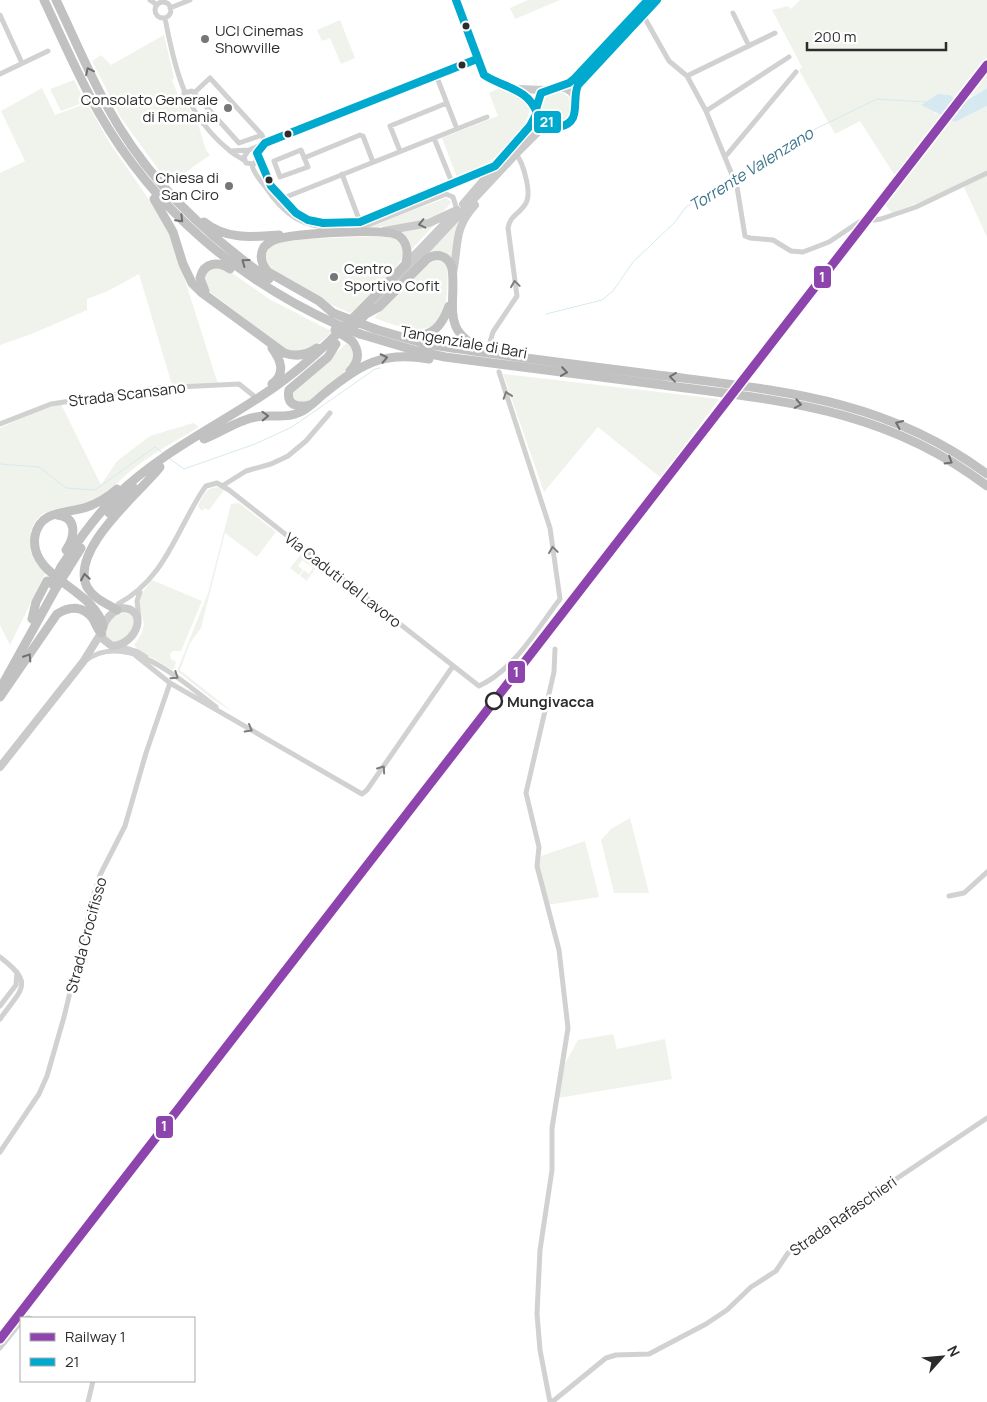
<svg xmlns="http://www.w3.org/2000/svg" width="987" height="1402" font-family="Manrope,sans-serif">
	<rect width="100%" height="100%" fill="#fff"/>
	<!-- green -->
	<path fill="#f0f3eb" d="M528 0H560L515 19 510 8Z
		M800 0H987V57L955 99 950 95 934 113 942 115 895 176 860 121 835 134 799 70 802 67 772 10 788 6 791 9Z
		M340 20 355 58 341 64 330 38 322 41 317 30Z
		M164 35 174 78 172 80 178 95 181 94 199 127 206 150 210 155 169 184 121 118 92 61 101 55 111 65Z
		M987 68V88L960 103Z
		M74 80 85 102 61 111 50 89Z
		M42 88 55 115 87 103 109 142 168 227 218 384 172 385 139 274 108 291 87 299V310L34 333 0 345V173L25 161 1 111Z
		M499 88C508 91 521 92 527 100 540 119 499 153 486 165L479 171 458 180 442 138 498 116 489 93Z
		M542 107a15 15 0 1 1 30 0a15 15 0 1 1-30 0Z
		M987 106V170L938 195 892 213 883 203 948 118 955 122Z
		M987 174V237L963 185Z
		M446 198 451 202C440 225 387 226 365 228Z
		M460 220 454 237 453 259 427 255Z
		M434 225 412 249 407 239 399 231Z
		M390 236C401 241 403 248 403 259L352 314 321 300 269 270 263 260 271 244 302 239Z
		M440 258 446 263 448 269C447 282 448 300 443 312 431 342 395 325 374 318L421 268Z
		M222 266 269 299 333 332 310 350 290 353 205 288V271Z
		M349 341 356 355 349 369 306 404H296L291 394Z
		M503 374 719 399 661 478 598 427 544 492Z
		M61 404 101 485 117 461 150 436 193 423 199 427C178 440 156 451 137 466 121 478 110 492 91 501 75 509 50 505 38 518 24 533 31 561 46 572L10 645 0 625V428L51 405Z
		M218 487 224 490 209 510 204 508 202 511 198 506C203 496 205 488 218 487Z
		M239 503 276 532 257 557 225 533 201 628 190 643 180 670 233 712 211 698 177 671 208 593 231 504Z
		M302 553 318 565 304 584 306 580 300 576 304 570 309 574 313 568 302 560 298 566 303 570 299 575 290 568Z
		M152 580 202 601 181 651H173L170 654 171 659 176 662 173 670 138 650 134 645 142 633 144 624 139 605 140 596Z
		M123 612 132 615C139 630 126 638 115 643L106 640C103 626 111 617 123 612Z
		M630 818 649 893H614L601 840 611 829Z
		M585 841 599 897 547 905 537 866 541 856Z
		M613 1034 617 1049 665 1039 672 1079 558 1098 563 1067 578 1040Z"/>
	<!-- water -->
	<path fill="#d7e9f0" d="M987 88V106L955 122 921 105 938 94 950 95 960 103 964 102Z"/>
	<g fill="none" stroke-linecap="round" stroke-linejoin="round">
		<!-- stream -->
		<path stroke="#d7e9f0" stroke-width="1" d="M735 177 811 131 877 99 926 102
			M546 314 602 300 613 291 633 262 675 222 686 207 731 179
			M170 459 184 469 255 444 292 427 375 369 380 368
			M0 464 39 467 66 488 95 490 155 447 163 453"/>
		<!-- minor -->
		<path stroke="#d1d1d1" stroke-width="5" d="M150 0 157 5
			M456 0 484 75 490 80 518 89
			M155 10a8 8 0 1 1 16 0a8 8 0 1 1-16 0Z
			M170 8 190 0
			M733 13 749 46
			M0 15 22 63
			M643 15 669 61 687 76 706 111 737 187 745 236 750 238 773 240 791 251 803 252 829 242 859 222 881 219 916 207 987 173
			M165 18C175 71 185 114 229 150 234 155 240 157 245 161
			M0 74 48 51
			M436 75 457 129
			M687 76 775 33
			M184 93 192 91 194 93 239 143 262 135
			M194 93 210 78 262 135 265 143
			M706 111 789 57
			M434 138 453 185
			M265 143 257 153C273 205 304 231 359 222 377 219 396 208 413 201 439 191 466 181 491 168
			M301 150 308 167 280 177 274 161Z
			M230 151 249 150 477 59
			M248 151 244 157 246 163 254 164 258 158
			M400 151 390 126 447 103
			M725 157 796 72
			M304 158 360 135 363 136 373 162
			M252 165C253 172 259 179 264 185 285 217 304 229 342 228
			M342 174 360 222
			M281 199 487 117
			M356 227H363L446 194 453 197 457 210
			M490 342 493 332 517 296 508 228C510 215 520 214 526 203 532 193 523 162 516 154
			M0 424 51 404 158 388 239 384 254 396
			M222 486 246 471 271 464 288 456 306 441 330 413
			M117 610 118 604C165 579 176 531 203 490L206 486 217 483 229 490 479 686C514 670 537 629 560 599L550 528 499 372
			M139 618 137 601 140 592
			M119 646 138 652 146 657
			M135 655 170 683 362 794 367 790 453 666
			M85 661C127 629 183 682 216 707
			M949 896 964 893 987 872
			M0 957C35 984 22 988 0 1019
			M0 1006 16 985 17 972
			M0 1152 39 1094 47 1076 64 1017 93 897 100 875 125 826 146 753 170 683
			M25 1318H30
			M0 1348 21 1322
			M88 1402 93 1381
			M550 1402 540 1350 537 1314 540 1250 552 1170V1128L568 1028 559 950 537 866 539 847 526 793 554 672 555 649
			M552 1402 606 1358 616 1355 649 1354 706 1324 727 1310 751 1287 776 1271 788 1253 802 1242 987 1118"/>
		<!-- secondary -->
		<path stroke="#cacaca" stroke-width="8" d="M560 87C580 89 581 116 565 126H547C536 117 533 106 541 93L569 83 575 78 648 0
			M518 89 545 90
			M519 90 529 98 536 109
			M574 96 582 79 657 0
			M463 204 530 126 537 113
			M384 231 429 223 457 210
			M406 264 450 218
			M453 273C459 245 453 229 475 205
			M374 306 516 154 542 128 547 126
			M121 608C150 608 137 645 112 646L103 639C99 626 109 613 121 608Z
			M0 767 83 662 101 633"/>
		<!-- trunk -->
		<path stroke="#c1c1c1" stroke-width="9" d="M44 0C62 38 78 76 99 113 154 209 238 280 338 325
			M56 0C73 35 88 72 107 106 145 177 203 233 269 279
			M154 199 173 232 183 264 192 283 201 292 284 353C296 357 306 356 317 348
			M204 222C226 240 253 237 279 235
			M205 291 200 278C204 262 218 261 230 269
			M353 327 366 314 379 307 427 259C438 252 448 256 452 268 457 304 439 331 483 349
			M375 329 426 344C505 356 586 366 666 376 784 391 887 400 987 474
			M360 334 417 351 445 357C518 367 591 376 663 385 784 401 886 409 987 486
			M411 337C433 336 442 326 449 306
			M350 371C359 362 360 351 352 341
			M272 384C286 374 281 360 272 348
			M309 405C297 408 286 405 289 390L328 357 336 344
			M204 439C222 432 238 420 256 417 270 414 285 419 298 413 308 410 317 399 325 393 361 364 382 351 429 359
			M109 513 134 488
			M57 515C78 517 75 537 66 550
			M61 567C77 542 95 516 117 495 163 450 224 423 276 386 325 351 364 306 406 264 408 253 408 243 399 236 387 227 295 234 277 239 272 240 268 243 264 247 259 256 261 264 268 272L319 301 333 313
			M66 572 81 548
			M117 610C106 603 94 599 87 587 69 549 140 493 160 467
			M32 619 36 602 47 581
			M103 627C96 589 28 578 35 536 40 509 67 514 87 507 98 503 108 497 117 489
			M0 689 56 588
			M0 697 57 614C70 606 83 605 93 619 96 624 97 629 101 633"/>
		<!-- rail -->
		<path stroke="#b8b8b8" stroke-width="1" stroke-dasharray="5 4" stroke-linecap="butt" d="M0 1333 425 784"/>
		<!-- trunk-bridge -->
		<path stroke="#c1c1c1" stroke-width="9" d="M333 313 375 329
			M338 325 360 334
			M335 330 352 341
			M52 584 61 567
			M56 588 66 572"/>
		<defs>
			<path id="bus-1" d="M456 0 484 75C504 88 528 88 537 113
				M648 0 575 78 569 83 541 93 536 109 542 120 559 127C583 122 571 101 578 85L657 0
				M477 59 265 143 257 153 271 186 296 213 308 220 323 223 360 222 495 166 530 126 537 113"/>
		</defs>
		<!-- bus-1 casing -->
		<use href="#bus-1" stroke="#fff" stroke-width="11"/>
		<!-- bus-1 -->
		<use href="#bus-1" stroke="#00a9ce" stroke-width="8"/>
		<defs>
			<path id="rail-1" d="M0 1339 987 65"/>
		</defs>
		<!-- rail-1 casing -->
		<use href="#rail-1" stroke="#fff" stroke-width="12"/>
		<!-- rail-1 -->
		<use href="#rail-1" stroke="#8e44ad" stroke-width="9"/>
	</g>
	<!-- one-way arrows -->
	<defs><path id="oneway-chevron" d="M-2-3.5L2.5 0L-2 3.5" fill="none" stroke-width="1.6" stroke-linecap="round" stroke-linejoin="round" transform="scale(1.25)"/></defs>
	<g stroke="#6f6f6f">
		<use href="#oneway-chevron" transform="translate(89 71) rotate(-116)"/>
		<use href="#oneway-chevron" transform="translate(180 219) rotate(45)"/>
		<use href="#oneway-chevron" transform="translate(245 262) rotate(-144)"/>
		<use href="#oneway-chevron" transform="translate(384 358) rotate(-12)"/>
		<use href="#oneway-chevron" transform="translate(564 372) rotate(8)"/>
		<use href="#oneway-chevron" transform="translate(673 377) rotate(-173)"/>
		<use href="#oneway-chevron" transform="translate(798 404) rotate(11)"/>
		<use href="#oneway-chevron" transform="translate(265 416) rotate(-2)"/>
		<use href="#oneway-chevron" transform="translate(899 424) rotate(-156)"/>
		<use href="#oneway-chevron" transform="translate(949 461) rotate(31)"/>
		<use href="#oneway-chevron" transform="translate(85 577) rotate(-99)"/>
		<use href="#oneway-chevron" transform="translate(28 657) rotate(-57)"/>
	</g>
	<use stroke="#737373" href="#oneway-chevron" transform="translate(422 224) rotate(167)"/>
	<g stroke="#7e7e7e">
		<use href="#oneway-chevron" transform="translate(515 284) rotate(-98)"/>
		<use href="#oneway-chevron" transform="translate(507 395) rotate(-109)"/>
		<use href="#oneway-chevron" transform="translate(553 550) rotate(-98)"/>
		<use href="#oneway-chevron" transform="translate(175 676) rotate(34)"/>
		<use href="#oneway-chevron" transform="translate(249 729) rotate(30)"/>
		<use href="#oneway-chevron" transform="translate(382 769) rotate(-55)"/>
	</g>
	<!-- markers -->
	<g fill="#2c2c2c" stroke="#fff" stroke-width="2">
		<circle cx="466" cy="26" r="4.5"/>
		<circle cx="462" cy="65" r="4.5"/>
		<circle cx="288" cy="134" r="4.5"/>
		<circle cx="269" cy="180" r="4.5"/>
	</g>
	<g fill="#767676" stroke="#fff" stroke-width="2">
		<circle cx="205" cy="39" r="5"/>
		<circle cx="228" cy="108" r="5"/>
		<circle cx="229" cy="186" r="5"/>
		<circle cx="334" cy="277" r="5"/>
	</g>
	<circle fill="#fff" stroke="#2c2c2c" stroke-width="2.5" cx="494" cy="701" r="8"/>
	<g text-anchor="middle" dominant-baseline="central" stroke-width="5" stroke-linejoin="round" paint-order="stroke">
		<!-- poi labels -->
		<g font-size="15" fill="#2c2c2c" stroke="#fff" text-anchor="start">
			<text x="215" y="30">UCI Cinemas<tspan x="215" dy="17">Showville</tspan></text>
			<text x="218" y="99" text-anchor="end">Consolato Generale<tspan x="218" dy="17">di Romania</tspan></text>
			<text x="219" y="177" text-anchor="end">Chiesa di<tspan x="219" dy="17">San Ciro</tspan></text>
			<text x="344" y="268">Centro<tspan x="344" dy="17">Sportivo Cofit</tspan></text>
		</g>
		<!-- street labels -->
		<g font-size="15" fill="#2c2c2c" stroke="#fff">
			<text transform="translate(464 342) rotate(10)">Tangenziale di Bari</text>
			<text transform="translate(127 394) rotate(-7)">Strada Scansano</text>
			<text transform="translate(343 580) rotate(38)">Via Caduti del Lavoro</text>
			<text transform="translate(86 935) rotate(-75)">Strada Crocifisso</text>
			<text transform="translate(843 1216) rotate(-35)">Strada Rafaschieri</text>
		</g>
		<!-- stop labels -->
		<g font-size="15" font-weight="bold" fill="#2c2c2c" stroke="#fff" text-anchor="start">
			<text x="507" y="701">Mungivacca</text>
		</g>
		<!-- water labels -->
		<g font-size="16" font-style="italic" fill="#3c768d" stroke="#fff">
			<text transform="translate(751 169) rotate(-32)">Torrente Valenzano</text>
		</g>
	</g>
	<g stroke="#fff" stroke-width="2">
		<rect x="533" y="110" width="29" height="24" rx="5" fill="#00a9ce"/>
		<rect x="813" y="265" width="19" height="24" rx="5" fill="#8e44ad"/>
		<rect x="507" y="660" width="19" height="24" rx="5" fill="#8e44ad"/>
		<rect x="155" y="1115" width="19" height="24" rx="5" fill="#8e44ad"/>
	</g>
	<g font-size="14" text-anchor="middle" font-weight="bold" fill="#fff">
		<text x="547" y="127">21</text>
		<text x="822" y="282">1</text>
		<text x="516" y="677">1</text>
		<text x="164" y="1131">1</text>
	</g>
	<!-- legend -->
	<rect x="20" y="1317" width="175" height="65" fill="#ffffff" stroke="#ababab"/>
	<rect x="30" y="1333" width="25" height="8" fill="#8e44ad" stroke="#ababab"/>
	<text x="65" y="1342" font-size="15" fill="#2c2c2c">Railway 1</text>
	<rect x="30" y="1358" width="25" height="8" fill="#00a9ce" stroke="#ababab"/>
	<text x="65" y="1367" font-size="15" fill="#2c2c2c">21</text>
	<!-- north arrow -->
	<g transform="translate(942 1357) rotate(63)" stroke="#ffffff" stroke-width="4" paint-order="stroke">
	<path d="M0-4L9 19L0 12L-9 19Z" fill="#2c2c2c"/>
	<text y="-8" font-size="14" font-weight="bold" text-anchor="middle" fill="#2c2c2c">N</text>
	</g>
	<!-- scale -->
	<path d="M807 42v8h139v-8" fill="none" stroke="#2c2c2c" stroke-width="2.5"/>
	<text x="814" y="42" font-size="15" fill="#2c2c2c" stroke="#ffffff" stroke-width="4" paint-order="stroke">200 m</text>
</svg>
